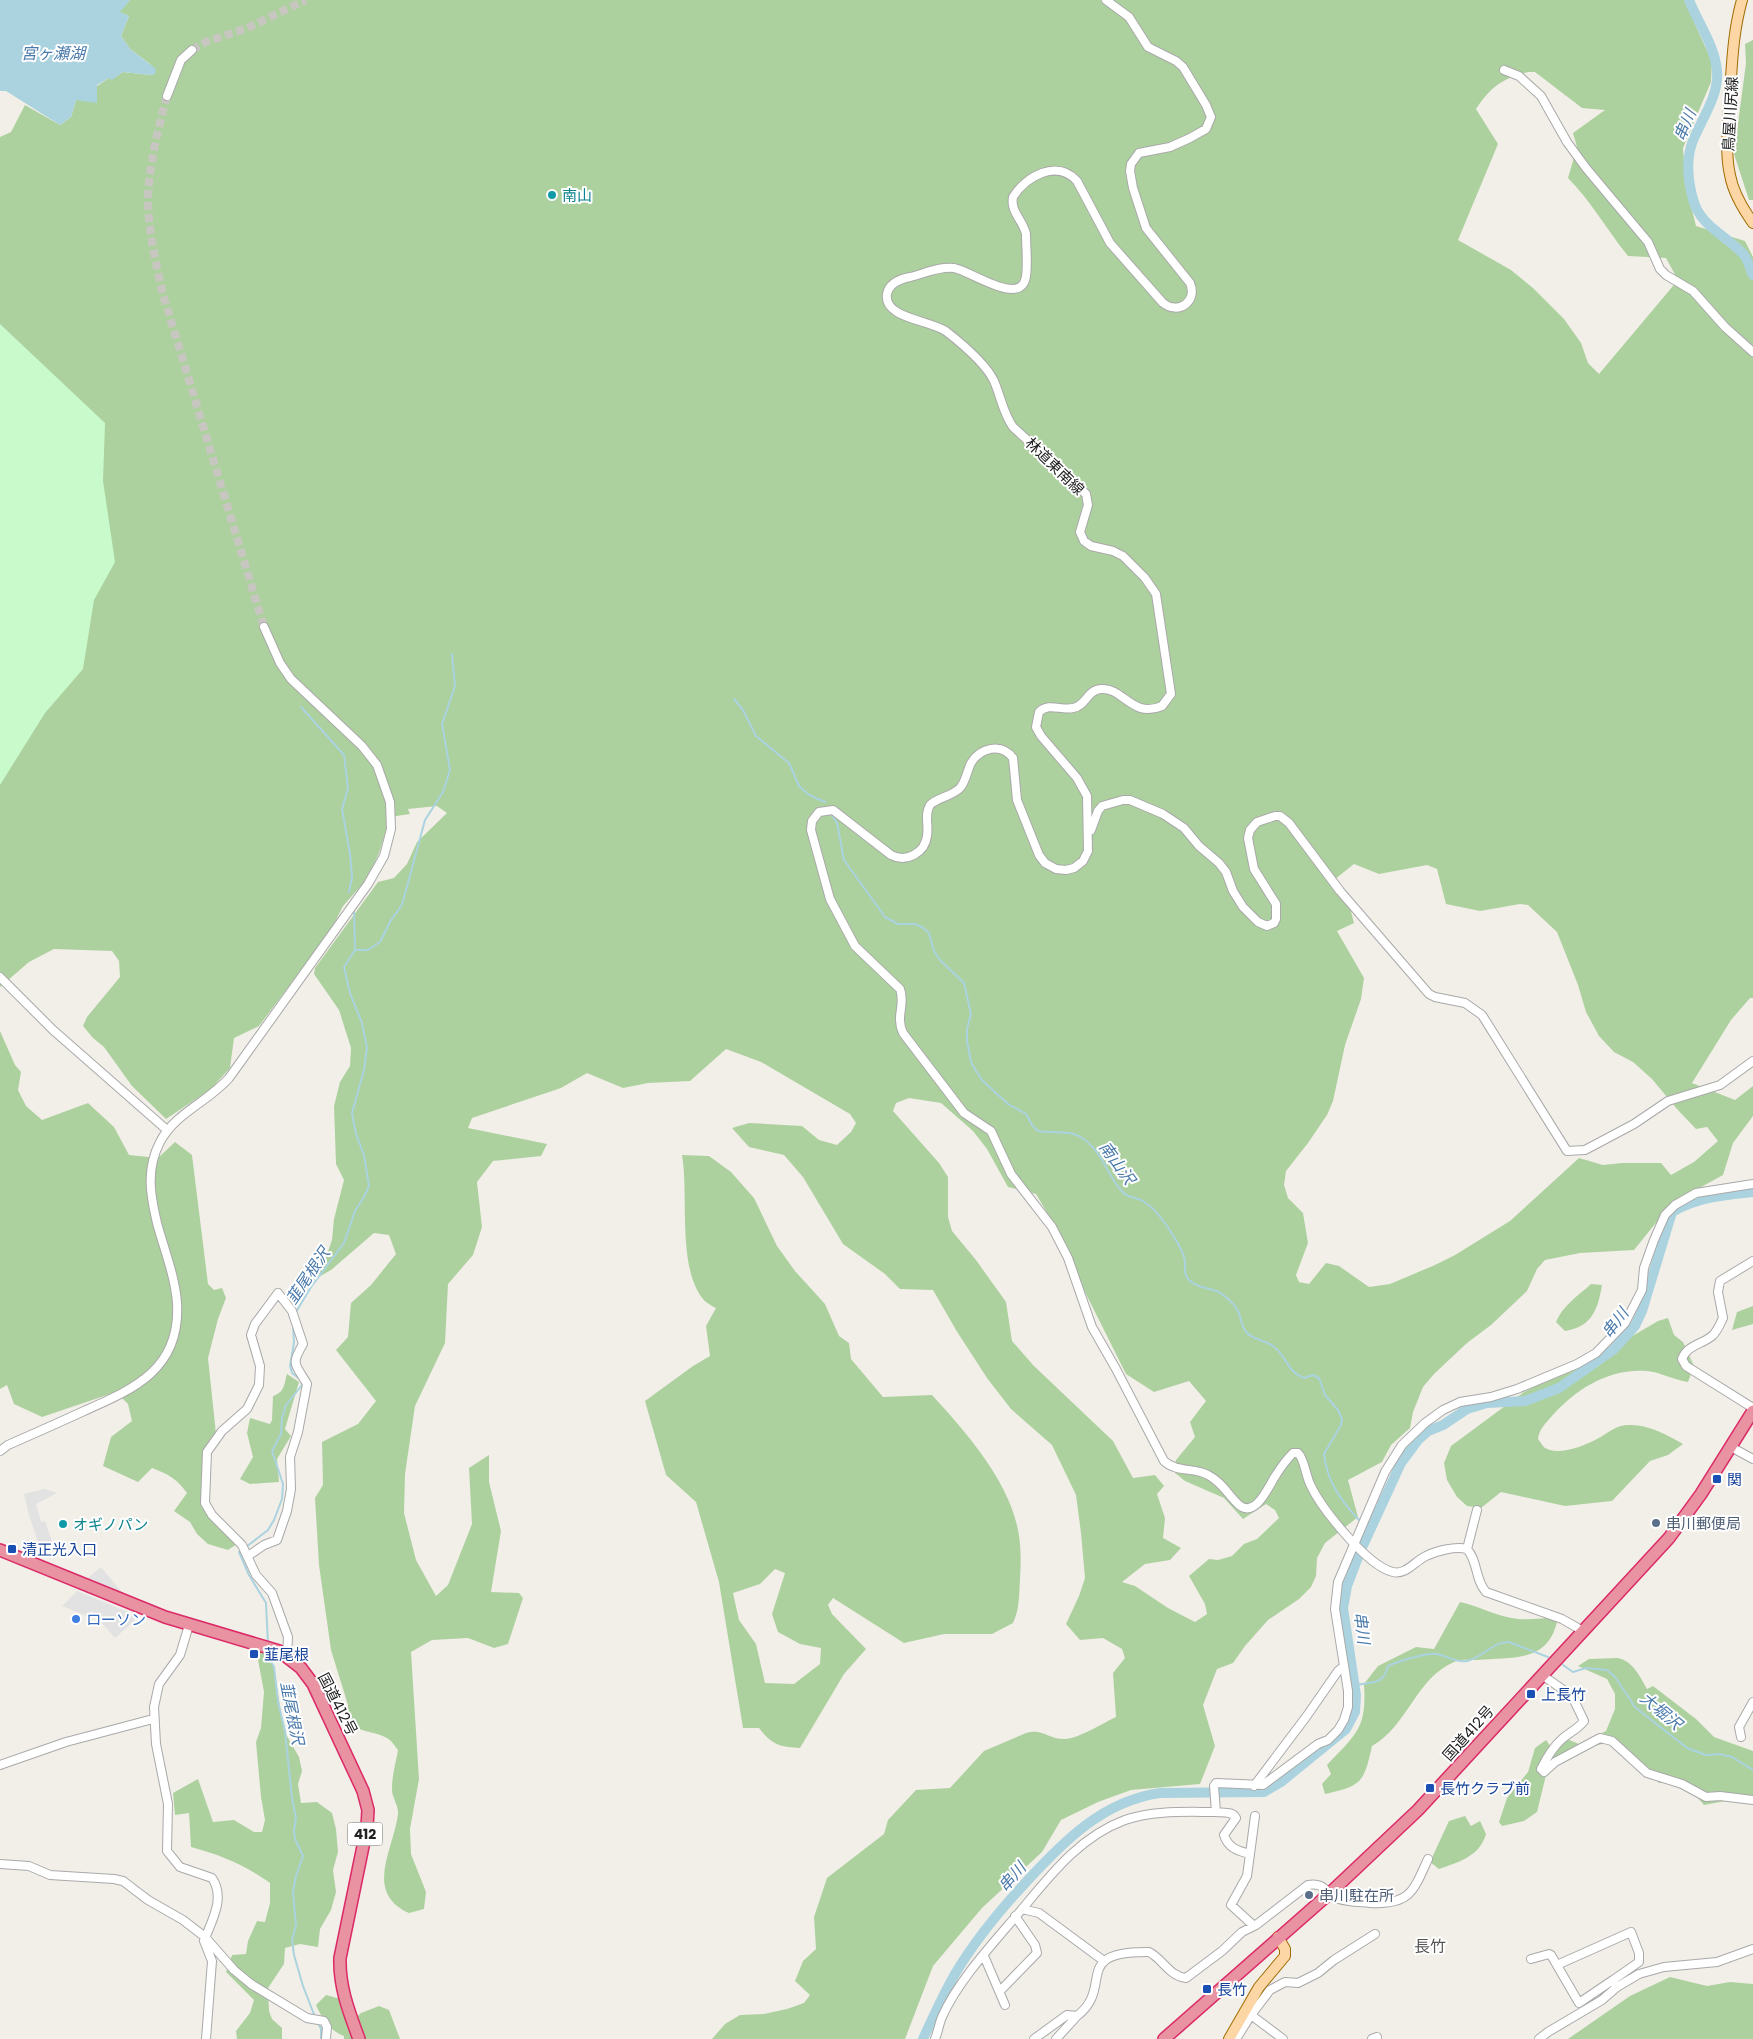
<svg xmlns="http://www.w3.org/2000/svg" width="1753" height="2039" font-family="Poppins,'Noto Sans JP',sans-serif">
	<rect width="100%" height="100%" fill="#f2efe9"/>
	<!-- forest -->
	<path fill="#add19e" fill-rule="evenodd" d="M130 0H1693L1691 15 1712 62 1711 82 1683 148 1686 185 1696 226 1745 241 1753 257V998H1750L1731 1020 1692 1083 1735 1100 1753 1086V1116L1733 1143 1723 1175 1672 1203 1634 1250 1580 1253 1545 1260 1537 1269 1527 1291 1491 1325 1467 1343 1434 1374 1423 1387 1413 1412 1410 1428 1391 1445 1382 1462 1348 1480 1358 1517 1325 1543 1317 1558 1316 1576 1311 1587 1299 1599 1268 1620 1245 1646 1233 1663 1217 1669 1203 1705 1215 1746 1200 1784 1131 1790 1098 1802 1061 1820 1042 1852 982 1908 933 1966 905 2039H712L725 2024 740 2015 764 2014 787 2009 804 2003 810 1995 795 1981 803 1961 816 1949 814 1917 827 1878 884 1834 888 1820 916 1790 950 1788 984 1751 1026 1733C1043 1728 1048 1739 1064 1739 1076 1740 1103 1723 1116 1717L1113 1673 1125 1658 1122 1649 1103 1638 1080 1640 1066 1624 1079 1596 1085 1578 1081 1533 1076 1495 1052 1445 1011 1409 987 1378 956 1330 933 1290 900 1289 885 1274 843 1244 803 1177 784 1155 749 1147 732 1128 749 1123 802 1126 819 1140 837 1145 851 1132 856 1123 850 1114 761 1062 726 1049 690 1081 648 1083 623 1088 587 1073 561 1088 472 1118 468 1128 547 1144 541 1156 493 1161 477 1182 482 1227 473 1255 448 1284 445 1343 415 1406 405 1474 404 1513 416 1560 436 1596 448 1585 472 1524 469 1468 489 1455V1482L501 1531 491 1592 519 1593 523 1598 508 1644 494 1648 468 1638 432 1640 411 1652 419 1779 410 1829 411 1854 426 1892 424 1909 409 1913C363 1892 394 1849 398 1814 399 1805 391 1797 392 1788 392 1775 396 1762 398 1750 395 1746 391 1740 387 1738 373 1730 358 1734 347 1719L348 1705 331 1650 319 1565 315 1498 323 1485 322 1442 358 1424 376 1401 336 1350 348 1337 351 1303 371 1285 396 1254 389 1235 374 1233 331 1270 312 1281 325 1260 332 1240 334 1219 344 1180 336 1164 334 1106 340 1082 350 1066 351 1048 339 1010 314 974 315 968 378 882 394 878 407 864 417 842 447 813 437 806 408 809 410 814 390 817 379 853 367 879 343 906 331 930 259 1026 234 1038 230 1068 211 1089 166 1119 132 1086 104 1047 93 1038 83 1026 87 1017 120 977 119 961 112 951 54 949 29 962 0 987V137L11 132 25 105 60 125 71 117 76 100 109 78 112 79 123 72 151 75 150 64 130 49 121 36 129 16 119 12ZM1528 72H1535L1582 108 1605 110 1573 133 1577 147 1568 178C1591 201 1607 230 1628 256L1666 258 1678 280 1599 374 1588 363 1581 343 1564 319 1533 288 1511 270 1458 240 1498 144 1476 109C1491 87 1501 79 1528 72ZM1354 864 1379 874 1427 865 1437 869 1446 904 1480 911 1520 904 1528 905 1557 932 1578 985 1586 1012 1599 1036 1614 1052 1633 1062 1652 1079 1677 1109 1696 1129 1707 1127 1718 1141 1694 1162 1671 1175 1661 1163H1622L1603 1165 1579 1158 1510 1221 1455 1255 1435 1265 1390 1284 1369 1287 1339 1266 1326 1263 1309 1284 1299 1282 1296 1275 1308 1243 1303 1213 1288 1198 1284 1185 1286 1171 1308 1143 1327 1115 1333 1101 1345 1045 1361 999 1364 978 1337 931 1354 923 1350 908 1329 884ZM909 1098 941 1103 973 1131 987 1149 1008 1187 1036 1194 1070 1252 1085 1292 1126 1374 1154 1392 1189 1381 1206 1401 1190 1422 1195 1437 1176 1460 1175 1473 1185 1481 1224 1498 1243 1519 1266 1504 1275 1510 1279 1518 1257 1539 1244 1544 1232 1556 1218 1560 1209 1559 1189 1576 1205 1604 1207 1614 1195 1622 1168 1608 1135 1586 1122 1582 1145 1564 1170 1560 1181 1548 1163 1538 1165 1518 1157 1494 1164 1486 1155 1475 1133 1478 1113 1441 1034 1366 1012 1341 1006 1302 976 1260 952 1231 948 1217V1177L939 1163 893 1111 896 1103Z
		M1753 40V200H1749L1734 154 1746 63 1745 44Z
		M0 1031 15 1065 21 1072 18 1090 26 1106 42 1120 88 1103 114 1127 129 1155 158 1158 175 1142 192 1155 208 1284 214 1290 222 1288 226 1298 218 1319 208 1358 216 1434 205 1452 201 1501 240 1542 228 1550 208 1544 197 1534 190 1522 174 1511 187 1493C177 1479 168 1474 152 1468L138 1482 103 1466 111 1437 132 1421 128 1404 116 1392 42 1417 14 1404 7 1385 0 1389Z
		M682 1155 709 1156 731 1172 754 1198 777 1246 795 1271 825 1304 839 1336 849 1343 851 1359 883 1397 932 1395C966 1432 1012 1484 1019 1536 1021 1549 1021 1564 1020 1578 1019 1594 1020 1608 1013 1623L992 1634H944L904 1643 833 1598 828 1605 832 1614 866 1649 844 1674 800 1748C780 1747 772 1745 759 1728H743L719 1582 696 1502 666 1475 645 1401 693 1366 710 1356 706 1326 716 1308C712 1306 706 1303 703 1299 677 1267 689 1196 682 1155ZM775 1569 785 1573 772 1614 778 1632 800 1644 821 1648 820 1664 794 1684 765 1683 756 1644 739 1620 733 1593 760 1584Z
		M1591 1284 1602 1285C1598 1309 1592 1327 1565 1331L1556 1322C1563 1305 1578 1296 1591 1284Z
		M1753 1306V1324L1732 1330 1737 1312Z
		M1668 1318 1674 1335 1683 1342 1694 1366 1688 1382C1674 1380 1660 1372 1647 1371 1609 1368 1576 1389 1552 1416 1546 1423 1539 1429 1538 1439 1540 1441 1542 1446 1545 1448 1559 1456 1584 1446 1597 1439 1608 1433 1616 1425 1629 1425 1647 1424 1668 1435 1683 1444L1668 1455 1650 1461 1612 1501 1565 1506 1501 1492 1481 1508 1467 1506 1457 1497 1447 1480 1444 1463 1451 1446 1524 1392 1617 1345 1658 1321Z
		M287 1374 299 1382 285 1429 291 1436 277 1459 279 1482 250 1484 240 1479 253 1457 247 1433 250 1418 270 1424 272 1420 273 1396C285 1392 284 1384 287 1374Z
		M1460 1602C1479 1606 1497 1617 1518 1619 1531 1620 1545 1618 1558 1617 1550 1663 1514 1657 1477 1660 1470 1660 1460 1659 1454 1662 1415 1679 1408 1726 1372 1746 1364 1782 1362 1786 1325 1794L1322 1784 1331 1774 1327 1765C1356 1734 1367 1729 1364 1684L1378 1666 1416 1647 1434 1649Z
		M256 1649 272 1657 284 1731 299 1757 302 1771 298 1784 301 1803 317 1802 332 1813 336 1829 338 1852 333 1870 336 1892 331 1910 320 1929 318 1947 300 1944 285 1948 284 1964 268 1988 269 2011 272 2019 282 2028V2039H237L236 2031 250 2013 254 2000 226 1972 232 1955 246 1954 248 1941 257 1921 265 1922 270 1903V1883C243 1864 223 1856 191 1847L189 1813 175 1815 173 1793 198 1779 213 1822 234 1820 254 1832H262L265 1820 261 1797 256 1742 261 1728 264 1692Z
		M1617 1658C1632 1660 1640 1676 1647 1689L1653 1686 1696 1719 1714 1737 1753 1751V1803L1731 1800 1704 1805 1683 1781 1659 1783 1640 1763 1607 1743 1593 1746 1576 1756 1549 1763 1537 1812 1524 1821 1502 1826 1499 1822 1507 1798 1528 1772 1535 1748 1546 1740 1551 1747 1567 1739 1579 1744 1606 1731 1615 1709V1694L1607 1679 1578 1666 1589 1659Z
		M1465 1816 1471 1826 1480 1821 1486 1834C1480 1856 1459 1862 1439 1869L1430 1862 1449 1821Z
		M1670 1977 1707 1986 1730 1982 1753 1984V2039H1568L1630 1996Z
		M326 1995 341 1999 348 2025 361 2013 379 2006 389 2010 400 2039H344V2036C331 2032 321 2017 316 2005Z"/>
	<!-- park -->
	<path fill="#c8facc" d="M0 324 105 423 103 481 115 562 94 600 83 669 45 713 0 785Z"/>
	<!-- parking -->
	<path fill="#e2e2e2" d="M45 1489 57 1493 36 1504 41 1522 45 1521 53 1544 40 1548 29 1515 24 1494Z
		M101 1567 125 1596 87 1579Z
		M77 1591 126 1611 135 1620 115 1638 91 1611 87 1616 62 1606Z"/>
	<!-- water -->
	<path fill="#aad3df" d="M0 0H130L120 12 129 16 121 36 130 49 156 69 155 74 151 75 123 72 112 80 109 78 97 85V103L76 100 71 117 60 125 6 91H0Z"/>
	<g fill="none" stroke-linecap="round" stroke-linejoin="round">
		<!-- stream -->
		<path stroke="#aad3df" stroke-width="2" d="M734 699 743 710 756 736 789 763 799 786 809 795 825 802
			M301 707 344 755 348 788 342 809 350 854 352 877 349 892
			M831 814 837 823 844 860 885 917 898 924H915L922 927 929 933 934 951 940 960 964 983 971 1014 967 1029V1041L971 1062 976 1071 983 1081 1008 1104 1026 1114 1032 1125 1038 1131C1053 1134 1070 1129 1082 1138 1102 1151 1106 1172 1120 1189 1128 1199 1134 1196 1143 1201 1156 1209 1169 1228 1177 1242 1180 1247 1185 1256 1185 1263 1185 1269 1184 1275 1189 1280 1196 1287 1204 1287 1213 1290 1218 1291 1225 1296 1229 1300 1243 1311 1239 1323 1246 1332 1253 1340 1265 1340 1273 1346 1286 1355 1287 1372 1304 1378L1313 1375 1319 1378 1325 1395 1338 1410 1342 1419 1341 1425 1324 1454C1327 1482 1341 1501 1360 1521
			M355 950H368L380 942 391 920 402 905 425 820 443 792 450 770 442 724 455 686 452 654
			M296 1312 311 1287 344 1243 355 1211 364 1197 369 1186 364 1155 356 1134 352 1113 364 1070 367 1048 362 1023 350 993 344 967 355 950 354 912
			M1365 1526 1370 1531
			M246 1547 268 1530 274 1520 282 1499 283 1484 272 1451 281 1434 282 1418 286 1405 302 1385 301 1380 292 1373 290 1366 294 1343 293 1324
			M242 1550 239 1552 249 1575 266 1603 268 1644
			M269 1653 270 1660 274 1667 278 1702 285 1731 292 1798 296 1818 294 1831 295 1839 303 1856 296 1876 293 1892 296 1925 292 1940 294 1955 303 1986 315 2017
			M1563 1665 1573 1672 1586 1668 1607 1670 1615 1677 1635 1707 1687 1748 1706 1755 1719 1754 1732 1757 1753 1770
			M1355 1685C1372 1682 1384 1685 1388 1666 1397 1662 1427 1652 1437 1654 1447 1656 1456 1663 1467 1661 1482 1658 1494 1641 1509 1642L1548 1657
			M318 2023 321 2029V2039"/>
		<!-- river -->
		<path stroke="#aad3df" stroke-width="10" d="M1689 0C1698 23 1715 46 1717 71 1719 97 1701 119 1692 143 1686 161 1688 181 1693 199 1700 227 1727 235 1744 255 1748 260 1750 269 1753 275
			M923 2039C933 2017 943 1995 955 1974 975 1940 1000 1910 1027 1881 1064 1841 1103 1801 1160 1793L1264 1792 1281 1782 1346 1729 1355 1712 1356 1695 1343 1608 1347 1586 1360 1552 1401 1463 1418 1440 1428 1431 1443 1425 1467 1409 1487 1403 1525 1401 1559 1388 1613 1350 1635 1326 1642 1311 1672 1212C1698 1197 1724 1195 1753 1192"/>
		<!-- minor-tunnel -->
		<path stroke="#c8c6c1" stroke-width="8" stroke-dasharray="8 4" stroke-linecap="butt" d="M192 50 206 42 247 28 306 0
			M167 96C159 124 152 154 149 183 145 218 155 257 162 291L264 627"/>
		<defs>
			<path id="minor" d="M1106 0 1129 17 1148 47 1176 61 1183 67 1206 105 1211 117 1206 129 1190 138 1170 147 1139 153 1131 164 1130 171 1133 188 1146 228 1190 283C1198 302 1178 315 1163 303L1110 243 1077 181C1057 159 1026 176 1013 197 1010 212 1023 220 1026 234 1026 248 1028 263 1026 276 1022 308 971 271 954 268 940 266 923 274 910 277 900 279 889 283 887 294 883 319 932 320 947 332 961 343 986 364 994 381 1001 397 1003 413 1013 427L1086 494 1088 505 1080 532 1084 541 1091 546 1113 551 1123 556 1145 578 1156 594 1171 694 1162 706C1132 719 1123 687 1101 689 1087 690 1086 706 1073 708 1061 711 1049 702 1039 712L1036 727 1041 736 1077 778 1087 796 1088 851 1083 861 1074 868 1066 870 1056 869 1045 863 1039 855 1017 800 1013 758C1001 742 980 748 971 763 967 771 966 781 960 788 951 797 938 797 930 805 924 815 929 825 927 836 925 853 906 863 891 855L833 810 819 812 812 821 811 830 830 899 855 946 900 989C906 1005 895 1015 903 1033L964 1113 991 1131 1011 1174 1052 1227 1068 1258 1092 1327 1116 1369 1164 1461C1177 1473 1194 1467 1208 1475 1222 1482 1228 1495 1239 1505 1256 1519 1269 1485 1276 1475 1281 1467 1286 1460 1293 1453H1298C1304 1458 1306 1476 1310 1484 1321 1508 1367 1566 1393 1572 1406 1575 1415 1561 1426 1556 1436 1551 1455 1546 1467 1549 1478 1561 1475 1580 1486 1592L1562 1619 1583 1631
				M1504 70 1519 76 1541 96 1567 142 1586 168 1648 242 1660 269 1666 275 1693 291 1725 327 1753 352
				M167 96 181 60 192 50
				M1091 830 1098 811 1102 806 1123 800H1130L1163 814 1184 828 1199 846 1219 863 1226 872 1233 891 1243 907 1258 922 1267 926 1274 923 1276 919V904L1254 869 1248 838 1250 830 1257 822 1275 816H1280L1289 823 1340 891 1429 994 1435 997 1465 1003 1482 1015 1567 1151 1585 1150 1634 1124 1668 1101 1720 1085 1753 1061
				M0 977 53 1030 167 1130
				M1753 1261 1720 1281 1718 1292 1723 1318C1720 1324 1717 1332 1712 1336 1701 1345 1687 1345 1682 1359L1686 1366 1753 1408
				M1731 1447 1753 1459
				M0 1451 8 1445C33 1434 58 1423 84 1411 134 1389 181 1369 177 1303 175 1276 164 1249 157 1223 150 1194 146 1169 160 1142 175 1113 208 1102 229 1078L368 884 384 856 391 829 390 802 377 765 362 746 291 679 280 663 264 627
				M1467 1549 1477 1510
				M248 1556 264 1545 277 1540 287 1511 291 1489 290 1457 298 1432 307 1384C296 1364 290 1366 303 1344L292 1311 278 1293 255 1324 251 1335 260 1366 259 1385 247 1409 222 1431 207 1452 205 1503 212 1515 242 1545 256 1575 272 1593 288 1637 287 1656
				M189 1625 180 1655 159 1684 154 1707 156 1744 168 1804 167 1851 180 1867 212 1878C226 1898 211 1922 204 1941L212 1961 206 2039
				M1542 1675 1572 1696 1584 1721C1578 1729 1570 1732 1562 1739 1553 1747 1546 1759 1541 1769L1544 1772
				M1741 1737 1739 1727 1753 1702
				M0 1765 66 1742 153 1719
				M1544 1772 1555 1762 1600 1738 1612 1741 1647 1773 1682 1784 1706 1797 1720 1796 1753 1800
				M1254 1786 1306 1717 1338 1671 1344 1666
				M1216 1812C1223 1813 1233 1811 1236 1818L1224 1835C1228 1848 1238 1851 1250 1854L1247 1876 1231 1905 1254 1926
				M1250 1854 1255 1816
				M0 1864 29 1866 50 1875 114 1879 123 1881 148 1900 183 1920 205 1937 234 1970 251 1984 307 2018 324 2021 327 2027 326 2039
				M1022 1909 1039 1913 1104 1961
				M984 1956 1005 2005
				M1531 1959 1549 1954 1551 1955 1579 2003 1613 1980 1615 1984
				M1557 1965 1631 1932 1639 1953V1962L1613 1980
				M1000 1991 1037 1953 1035 1945 1015 1916
				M1251 2015 1270 1990 1285 1982 1298 1983 1318 1973 1334 1960 1375 1934
				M1077 2016C1115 1987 1070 1951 1149 1952 1163 1959 1169 1976 1186 1978L1222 1951 1242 1932 1256 1925 1308 1885C1325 1882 1325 1893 1339 1899 1348 1902 1360 1902 1370 1903 1410 1905 1413 1892 1428 1859
				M935 2039C938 2032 939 2024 942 2017 958 1980 997 1939 1023 1908 1052 1873 1081 1836 1125 1820 1153 1810 1186 1812 1216 1812L1214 1786 1216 1783 1263 1785 1318 1744 1328 1740 1338 1730 1344 1720 1348 1707V1691L1335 1609 1338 1582 1385 1472 1402 1445 1425 1423 1443 1410 1460 1402 1491 1397 1517 1389 1577 1364 1596 1353 1625 1323 1642 1290 1644 1268 1654 1240 1665 1215 1675 1205 1696 1193 1753 1184
				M1034 2039 1067 2015 1077 2016 1056 2039
				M1236 2039 1251 2015 1283 2039
				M1372 2039 1377 2037
				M1539 2039 1548 2032 1602 2000 1617 1987 1639 1974 1664 1967 1717 1962 1753 1949"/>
			<path id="major" d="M1742 0C1732 35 1732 70 1729 106 1728 129 1725 153 1730 175 1733 192 1743 209 1753 223
				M1229 2039 1259 1987 1285 1956V1949L1278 1937"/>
			<path id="highway" d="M0 1550 165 1617 279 1651 301 1668 313 1684 363 1791 368 1810 367 1827 340 1958C339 1987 349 2012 359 2039
				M1164 2039 1330 1893 1418 1810 1669 1538 1701 1494 1753 1411"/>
		</defs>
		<!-- minor casing -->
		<use href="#minor" stroke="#a9a9a9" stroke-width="10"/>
		<!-- major casing -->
		<use href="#major" stroke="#a06b00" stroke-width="12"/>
		<!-- highway casing -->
		<use href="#highway" stroke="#dc2a67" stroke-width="14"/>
		<!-- minor -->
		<use href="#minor" stroke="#fff" stroke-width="8"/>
		<!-- major -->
		<use href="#major" stroke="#fcd6a4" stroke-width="10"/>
		<!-- highway -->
		<use href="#highway" stroke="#e892a2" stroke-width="11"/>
	</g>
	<!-- markers -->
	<g fill="#0f9aa8" stroke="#fff" stroke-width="2">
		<circle cx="552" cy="195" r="5"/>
		<circle cx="63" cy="1524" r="5"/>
	</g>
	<g fill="#1a4fb4" stroke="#fff" stroke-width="2">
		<rect x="1712" y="1474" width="10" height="10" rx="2.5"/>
		<rect x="7" y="1544" width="10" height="10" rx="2.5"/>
		<rect x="249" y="1649" width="10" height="10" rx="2.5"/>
		<rect x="1526" y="1689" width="10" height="10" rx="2.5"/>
		<rect x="1425" y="1783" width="10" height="10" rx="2.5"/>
		<rect x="1202" y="1984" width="10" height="10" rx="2.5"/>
	</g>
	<g fill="#5c6f8a" stroke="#fff" stroke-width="2">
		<circle cx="1656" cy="1523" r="5"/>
		<circle cx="1309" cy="1895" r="5"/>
	</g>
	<circle fill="#3f7fe0" stroke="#fff" stroke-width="2" cx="76" cy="1619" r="5"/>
	<g text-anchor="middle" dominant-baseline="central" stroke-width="4" stroke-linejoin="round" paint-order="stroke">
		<!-- shield labels -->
		<rect fill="#fff" stroke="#646464" stroke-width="1" x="347.5" y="1822.5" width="35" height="23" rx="4"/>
		<g font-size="14" font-weight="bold" fill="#222">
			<text x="365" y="1834">412</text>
		</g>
		<!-- street labels -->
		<g font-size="15" fill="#222" stroke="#fff">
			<text transform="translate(1730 114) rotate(-87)">鳥屋川尻線</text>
			<text transform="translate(1055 466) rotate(44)">林道東南線</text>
			<text transform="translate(338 1704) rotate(63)">国道412号</text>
			<text transform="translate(1468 1733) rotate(-48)">国道412号</text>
		</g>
		<!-- culture labels -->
		<g font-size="15" fill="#0d838f" stroke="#fff" text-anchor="start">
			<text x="562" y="195">南山</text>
			<text x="73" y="1524">オギノパン</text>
		</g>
		<!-- transit labels -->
		<g font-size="15" fill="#164399" stroke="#fff" text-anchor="start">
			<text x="1727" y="1479">関</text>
			<text x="22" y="1549">清正光入口</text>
			<text x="264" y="1654">韮尾根</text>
			<text x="1541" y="1694">上長竹</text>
			<text x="1440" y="1788">長竹クラブ前</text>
			<text x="1217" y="1989">長竹</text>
		</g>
		<!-- service labels -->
		<g font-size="15" fill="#4e5e75" stroke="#fff" text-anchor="start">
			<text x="1666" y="1523">串川郵便局</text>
			<text x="1319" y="1895">串川駐在所</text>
		</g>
		<!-- shop labels -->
		<g font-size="15" fill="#366cbe" stroke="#fff" text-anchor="start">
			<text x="86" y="1619">ローソン</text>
		</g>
		<!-- water labels -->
		<g font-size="16" font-style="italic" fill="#4a7aab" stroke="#fff">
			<text x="53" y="53">宮ヶ瀬湖</text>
			<text transform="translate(1685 125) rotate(-67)">串川</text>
			<text transform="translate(1117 1163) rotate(54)">南山沢</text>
			<text transform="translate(308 1276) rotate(-56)">韮尾根沢</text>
			<text transform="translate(1615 1323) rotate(-53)">串川</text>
			<text transform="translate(1362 1628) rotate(83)">串川</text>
			<text transform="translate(1661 1711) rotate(40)">大堀沢</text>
			<text transform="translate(292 1713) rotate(79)">韮尾根沢</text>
			<text transform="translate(1012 1877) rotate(-49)">串川</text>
		</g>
		<!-- neighbourhood labels -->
		<g font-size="16" fill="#555" stroke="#fff">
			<text x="1430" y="1946">長竹</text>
		</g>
	</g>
</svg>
